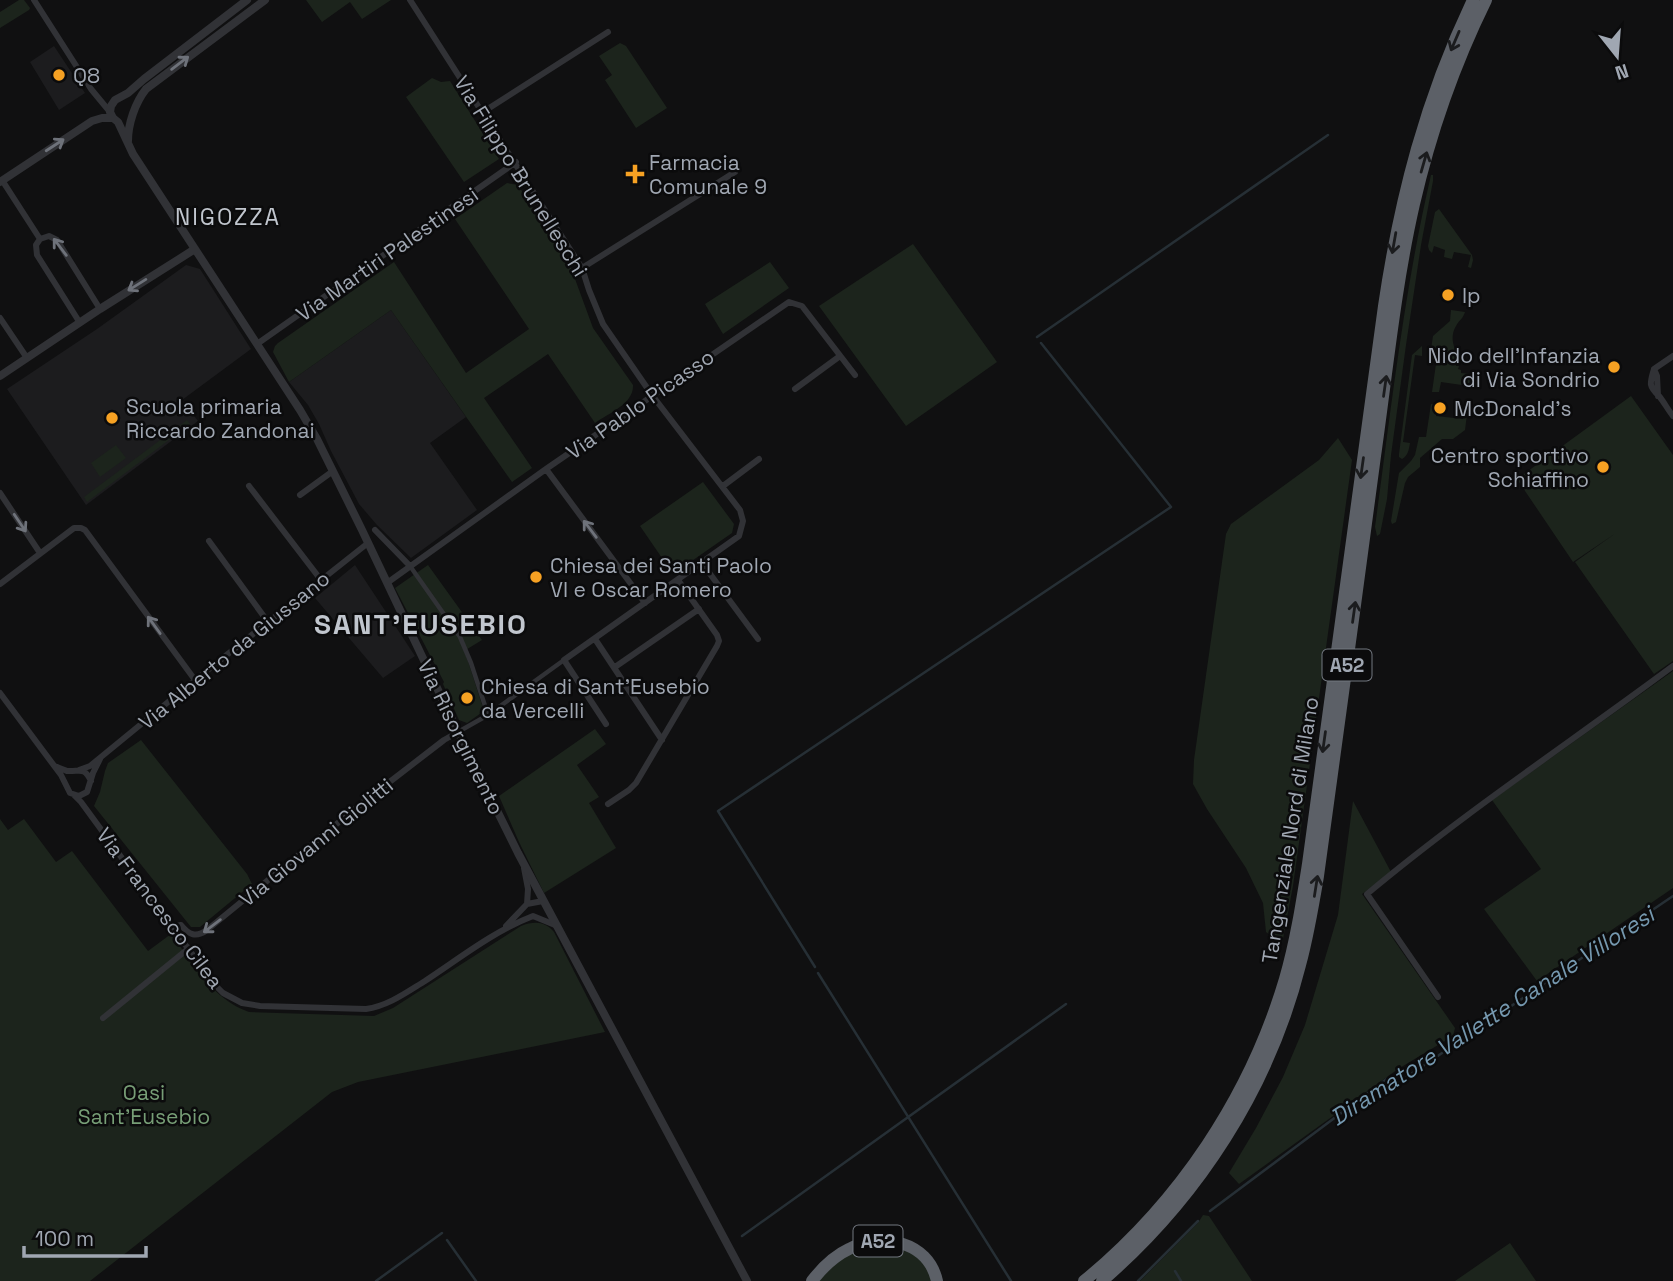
<svg xmlns="http://www.w3.org/2000/svg" width="1673" height="1281" font-family="'Space Grotesk',sans-serif">
	<rect width="100%" height="100%" fill="#101011"/>
	<!-- built -->
	<path fill="#1c1c1e" d="M54 46 85 93 59 110 30 62Z
		M186 265 200 269 251 349 182 400 198 421 86 505 7 389 97 329Z
		M391 310 466 417 430 443 477 510 411 558 377 525 359 504 331 451 319 424 308 405 289 382Z
		M355 565 415 656 383 678 315 598Z"/>
	<!-- green -->
	<path fill="#1c241c" d="M19 0H24L30 8 29 10 0 28V12Z
		M306 0H391L362 19 350 2 322 22Z
		M620 43 626 46 667 108 636 128 605 80 612 75 599 56Z
		M432 78 441 82 450 81 499 159 464 182 406 97Z
		M1431 175H1433V181L1421 245 1406 345 1391 455 1387 499 1380 534 1377 536 1375 527C1391 409 1404 291 1431 175Z
		M507 183 518 185 571 268 593 328 633 385C634 404 609 413 595 423L548 354 484 398 532 468 512 482 391 310 289 382 273 352 275 346 278 343 394 262 466 373 529 329 455 219Z
		M1439 209 1472 255 1473 260 1471 268 1468 267 1471 255 1454 252 1452 259 1444 257 1445 250 1434 246 1432 253 1429 250 1428 246 1435 212Z
		M913 244 997 362 906 426 819 306Z
		M770 262 789 288 723 334 705 304Z
		M1451 310 1465 312C1463 319 1459 320 1456 326 1449 338 1454 348 1460 359H1454V362L1456 363V366H1459L1458 369 1461 370V373L1471 374 1469 386 1441 382 1439 392H1432L1437 357 1430 356 1433 336 1450 321Z
		M1422 346V356L1415 355 1403 442 1410 443C1409 449 1408 456 1402 459L1399 457V454L1412 355Z
		M1631 396 1673 455V661L1654 674 1575 562 1616 533 1573 562 1517 479Z
		M1431 404 1437 405 1436 416 1463 419 1464 413 1467 414 1465 430 1453 439H1442L1420 458V467L1408 477 1405 483 1396 522 1392 524 1391 521 1399 473 1411 461 1415 455 1419 437H1426Z
		M187 420 190 424 87 502 84 497Z
		M1338 438 1352 460 1293 886 1282 944 1266 932 1263 903 1246 868 1207 809 1193 784 1194 760 1226 534 1231 524 1319 460Z
		M116 445 126 458 100 477 91 463Z
		M703 482 734 524 732 533 673 574 640 526Z
		M428 565 482 640 464 651 468 661 484 711 467 723 459 720 443 684 444 682 395 588Z
		M1673 671V888L1537 981 1484 909 1541 869 1492 800Z
		M595 729 606 744 577 765 599 797 589 803 616 848 544 893 519 842 499 796Z
		M141 740 247 874 252 884 200 927H191L94 806 100 792 105 771 108 763Z
		M1353 801 1391 872 1362 894 1455 1028 1453 1036 1398 1069 1239 1184 1229 1173 1256 1128 1283 1077 1305 1025 1338 915Z
		M0 819 8 830 24 819 56 862 72 851 148 951 171 934C194 964 212 999 249 1012L374 1016 393 1008 521 926C534 921 545 921 554 932L605 1032 358 1082 332 1092 90 1281H0Z
		M1203 1215 1209 1216 1252 1281H1140L1198 1223Z
		M1510 1243 1536 1281H1455Z
		M882 1244 903 1247 924 1261 933 1281H817C841 1259 848 1250 882 1244Z"/>
	<g fill="none" stroke-linecap="round" stroke-linejoin="round">
		<!-- stream -->
		<path stroke="#262f35" stroke-width="2.5" d="M1037 337 1328 135
			M815 967 718 811 1171 507 1041 343
			M818 973 1011 1281
			M1210 1211 1388 1078 1395 1085 1673 896
			M742 1236 1066 1004
			M447 1240 476 1281
			M1175 1271 1181 1281
			M376 1281 442 1233
			M1138 1281 1198 1221"/>
		<!-- pedestrian -->
		<path stroke="#313236" stroke-width="4.5" d="M410 566 460 637 471 663 488 715
			M458 732 488 715 564 660"/>
		<!-- minor -->
		<path stroke="#313236" stroke-width="6" d="M34 0 91 89 110 112
			M410 0 582 268 589 290 603 324 652 395 740 510 743 521 739 536 564 660 606 724
			M483 112 608 32
			M2 180 40 239
			M40 239 49 236 57 240 100 309
			M40 239 36 245 37 255 80 323
			M582 268 735 172
			M0 318 27 358
			M257 344 516 162
			M1673 356 1654 369C1650 383 1648 386 1659 396 1664 402 1668 410 1673 416
			M1654 369 1657 376 1658 396
			M795 389 840 356
			M546 469 645 603
			M249 486 321 580
			M723 486 759 459
			M0 493 40 553
			M300 495 333 471
			M375 530 410 566
			M209 541 268 622
			M702 563 758 639
			M387 583 546 469 789 302 802 306 855 375
			M0 584 74 528H81L85 530 195 680
			M595 639 662 740
			M615 667 699 609
			M0 693 61 775 70 793 79 796 87 792 93 773 100 759
			M57 767C59 768 65 770 67 771 80 772 84 766 91 781
			M79 770 90 766 101 757 195 680 368 543
			M74 795 81 802 214 984 223 993 242 1003 260 1006 366 1009C388 1006 407 992 425 981 460 958 494 931 533 916L555 925
			M608 804 629 790 636 783 717 646 719 641 717 635 678 580
			M524 868 528 889 527 904
			M506 926 527 904 543 901
			M173 927 181 925C189 935 196 938 207 930L361 804 444 740 458 732
			M1438 997 1367 894C1465 812 1571 742 1673 666
			M103 1018 189 948"/>
		<!-- tertiary -->
		<path stroke="#313236" stroke-width="8" d="M247 0 144 79 128 93 115 100 111 106 110 112 113 118 118 122 133 154 300 410 317 439 362 530 458 732 518 853 747 1281
			M128 141C128 124 135 103 146 89L265 0
			M0 182 92 121 102 118H113
			M0 376 100 309 195 249"/>
		<!-- motorway -->
		<path stroke="#5c6067" stroke-width="12" d="M812 1281C822 1268 834 1256 849 1249 882 1232 928 1241 937 1281
			M1084 1281C1179 1203 1250 1097 1285 979 1296 941 1302 902 1308 864L1384 306C1400 198 1426 98 1473 0
			M1102 1281C1198 1198 1269 1088 1300 965 1308 936 1313 906 1318 876 1338 736 1356 596 1375 456 1387 372 1395 287 1414 204 1430 134 1454 65 1486 0"/>
	</g>
	<!-- one-way arrows -->
	<defs><path id="oneway-shaft" d="M-6 0H5M1.5-3L5.5 0L1.5 3" fill="none" stroke-width="1.6" stroke-linecap="round" stroke-linejoin="round" transform="scale(1.75)"/></defs>
	<g stroke="#1b1c1e">
		<use href="#oneway-shaft" transform="translate(1455 41) rotate(113)"/>
		<use href="#oneway-shaft" transform="translate(1424 162) rotate(-74)"/>
		<use href="#oneway-shaft" transform="translate(1394 243) rotate(100)"/>
		<use href="#oneway-shaft" transform="translate(1385 386) rotate(-82)"/>
		<use href="#oneway-shaft" transform="translate(1362 468) rotate(98)"/>
		<use href="#oneway-shaft" transform="translate(1354 612) rotate(-82)"/>
		<use href="#oneway-shaft" transform="translate(1324 742) rotate(98)"/>
		<use href="#oneway-shaft" transform="translate(1316 886) rotate(-81)"/>
	</g>
	<g stroke="#6e727a">
		<use href="#oneway-shaft" transform="translate(180 63) rotate(-37)"/>
		<use href="#oneway-shaft" transform="translate(55 145) rotate(-33)"/>
		<use href="#oneway-shaft" transform="translate(60 247) rotate(-127)"/>
		<use href="#oneway-shaft" transform="translate(137 285) rotate(148)"/>
		<use href="#oneway-shaft" transform="translate(20 523) rotate(56)"/>
		<use href="#oneway-shaft" transform="translate(590 529) rotate(-127)"/>
		<use href="#oneway-shaft" transform="translate(154 625) rotate(-126)"/>
		<use href="#oneway-shaft" transform="translate(212 926) rotate(143)"/>
	</g>
	<!-- markers -->
	<g fill="#f6a123" stroke="#0b0b0c" stroke-width="2.5">
		<circle cx="59" cy="75" r="7"/>
		<path d="M631.5 163.5h7v7h7v7h-7v7h-7v-7h-7v-7h7z"/>
		<circle cx="1448" cy="295" r="7"/>
		<circle cx="1614" cy="367" r="7"/>
		<circle cx="1440" cy="408" r="7"/>
		<circle cx="112" cy="418" r="7"/>
		<circle cx="1603" cy="467" r="7"/>
		<circle cx="536" cy="577" r="7"/>
		<circle cx="467" cy="698" r="7"/>
	</g>
	<g text-anchor="middle" dominant-baseline="central" stroke-width="5" stroke-linejoin="round" paint-order="stroke">
		<!-- shield labels -->
		<g fill="#0b0b0c" stroke="#737880" stroke-width="2">
			<rect x="1322.5" y="649.5" width="49" height="31" rx="5"/>
			<rect x="853.5" y="1225.5" width="49" height="31" rx="5"/>
		</g>
		<g font-size="19" font-weight="bold" fill="#a0a7b2">
			<text x="1347" y="665">A52</text>
			<text x="878" y="1241">A52</text>
		</g>
		<!-- poi labels -->
		<g font-size="21" fill="#a0a7b2" stroke="#0b0b0c" text-anchor="start">
			<text x="73" y="75">Q8</text>
			<text x="649" y="162">Farmacia<tspan x="649" dy="24">Comunale 9</tspan></text>
			<text x="1462" y="295">Ip</text>
			<text x="1600" y="355" text-anchor="end">Nido dell'Infanzia<tspan x="1600" dy="24">di Via Sondrio</tspan></text>
			<text x="126" y="406">Scuola primaria<tspan x="126" dy="24">Riccardo Zandonai</tspan></text>
			<text x="1454" y="408">McDonald's</text>
			<text x="1589" y="455" text-anchor="end">Centro sportivo<tspan x="1589" dy="24">Schiaffino</tspan></text>
			<text x="550" y="565">Chiesa dei Santi Paolo<tspan x="550" dy="24">VI e Oscar Romero</tspan></text>
			<text x="481" y="686">Chiesa di Sant'Eusebio<tspan x="481" dy="24">da Vercelli</tspan></text>
		</g>
		<!-- street labels -->
		<g font-size="21" fill="#a0a7b2" stroke="#0b0b0c">
			<text transform="translate(521 176) rotate(58)">Via Filippo Brunelleschi</text>
			<text transform="translate(387 254) rotate(-35)">Via Martiri Palestinesi</text>
			<text transform="translate(640 404) rotate(-35)">Via Pablo Picasso</text>
			<text transform="translate(234 650) rotate(-39)">Via Alberto da Giussano</text>
			<text transform="translate(461 737) rotate(64)">Via Risorgimento</text>
			<text transform="translate(1290 830) rotate(-81)">Tangenziale Nord di Milano</text>
			<text transform="translate(316 842) rotate(-39)">Via Giovanni Giolitti</text>
			<text transform="translate(160 908) rotate(53)">Via Francesco Cilea</text>
		</g>
		<!-- park labels -->
		<g font-size="21" fill="#779e76" stroke="#0b0b0c">
			<text x="144" y="1092">Oasi<tspan x="144" dy="24">Sant'Eusebio</tspan></text>
		</g>
		<!-- neighbourhood labels -->
		<g font-size="23" letter-spacing="2" fill="#c1c6ce" stroke="#0b0b0c">
			<text x="228" y="217">NIGOZZA</text>
		</g>
		<!-- water labels -->
		<g font-size="23" font-style="italic" fill="#7598af" stroke="#0b0b0c">
			<text transform="translate(1492 1016) rotate(-33)">Diramatore Vallette Canale Villoresi</text>
		</g>
		<!-- district labels -->
		<g font-size="28" font-weight="bold" letter-spacing="2" fill="#c1c6ce" stroke="#0b0b0c">
			<text x="421" y="624">SANT'EUSEBIO</text>
		</g>
	</g>
	<!-- north arrow -->
	<g transform="translate(1617 56) rotate(163)" stroke="#0b0b0c" stroke-width="5" paint-order="stroke">
	<path d="M0-5L12 26L0 18L-12 26Z" fill="#a0a7b2"/>
	<text y="-10" font-size="19" font-weight="bold" text-anchor="middle" fill="#a0a7b2">N</text>
	</g>
	<!-- scale -->
	<path d="M24 1246v10h122v-10" fill="none" stroke="#a0a7b2" stroke-width="3.5"/>
	<text x="35" y="1246" font-size="21" fill="#a0a7b2" stroke="#0b0b0c" stroke-width="5" paint-order="stroke">100 m</text>
</svg>
